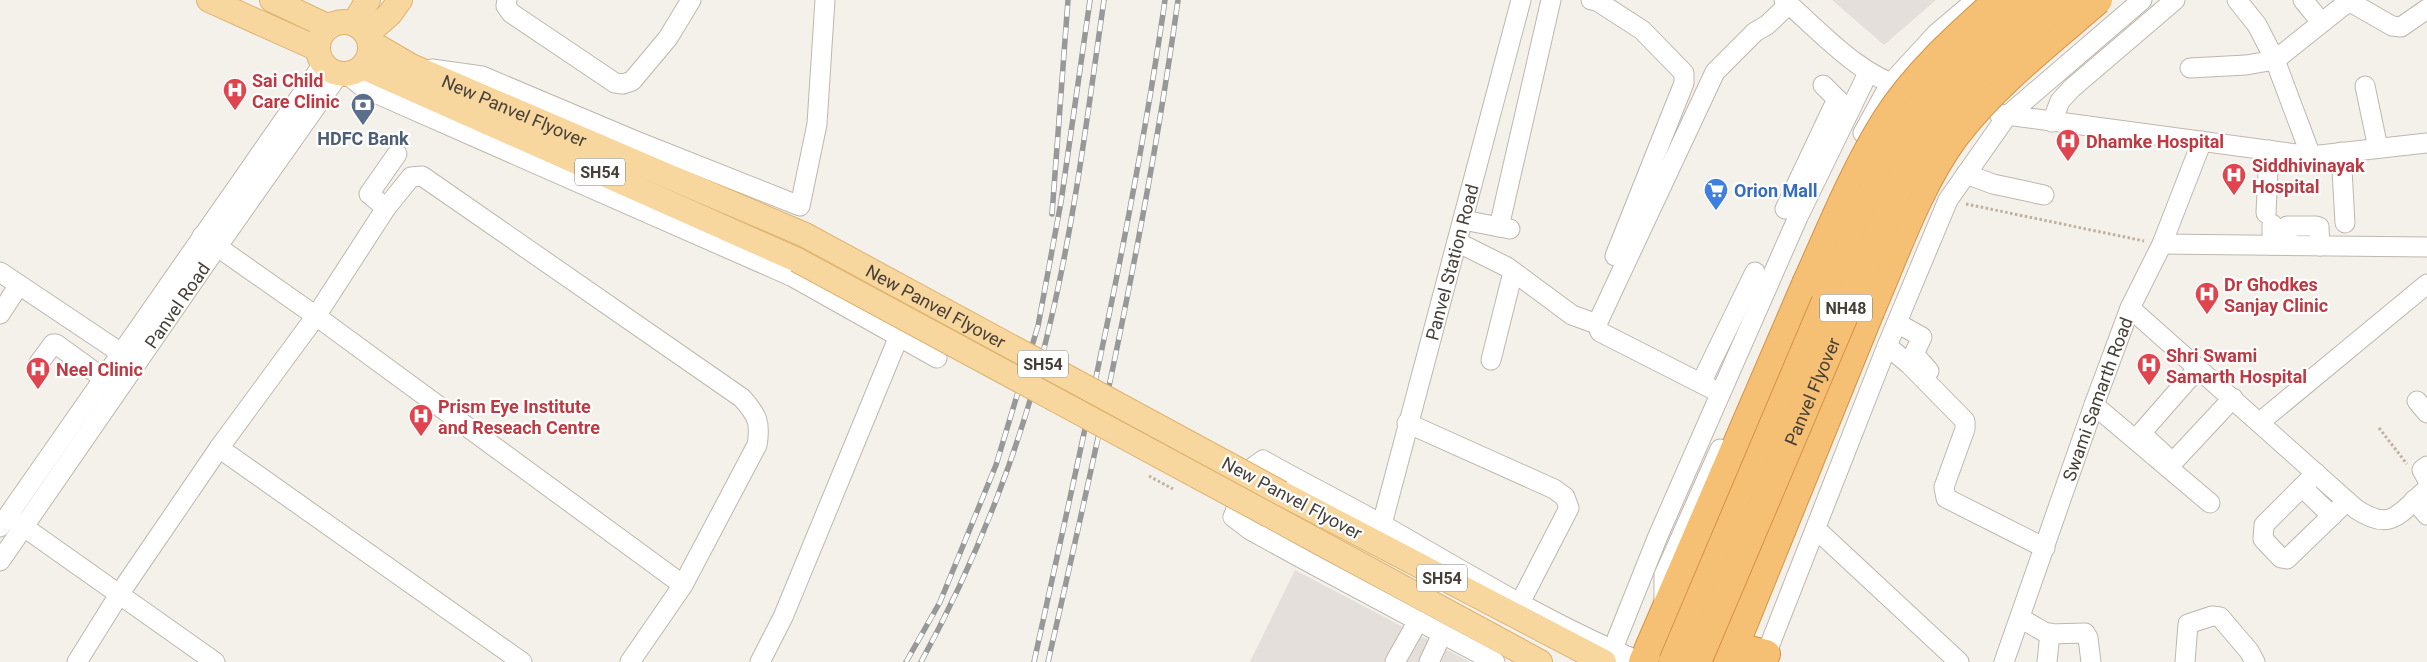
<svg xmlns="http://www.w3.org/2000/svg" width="2427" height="662" font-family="Roboto,sans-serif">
	<rect width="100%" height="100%" fill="#f4f0ea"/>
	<!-- industrial -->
	<path fill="#e4dfdb" d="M1832 0H1936L1884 45Z
		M1295 570 1470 662H1250Z"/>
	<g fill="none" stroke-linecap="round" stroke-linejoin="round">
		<defs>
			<g id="minor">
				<path d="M507 0 506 6 511 13 615 83 623 84 632 81 668 38 691 0"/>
				<path d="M1591 0 1597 1 1642 30 1684 73V83L1615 256"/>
				<path d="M1784 0C1819 30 1858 75 1903 87"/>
				<path d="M2237 0 2257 25 2275 60 2311 156"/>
				<path d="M2303 0 2321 22"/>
				<path d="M2190 68 2246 65 2275 60 2344 5 2352 3 2392 26 2401 27 2427 9"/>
				<path d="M432 69 482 76 636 141 800 206 817 124 825 0"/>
				<path d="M348 75 360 85 375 93 793 277 937 358"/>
				<path d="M1823 85 1845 107"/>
				<path d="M2365 86 2378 148"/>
				<path d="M1999 114 2311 156 2427 143"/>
				<path d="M2052 122 2060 101 2072 88 2175 0"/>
				<path d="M1863 133 1890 84 1936 34 1976 0"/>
				<path d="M2341 152 2345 223"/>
				<path d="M1966 174 1993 184 2044 195"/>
				<path d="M386 208 369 194 397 154"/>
				<path d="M1785 209 1837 99"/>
				<path d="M2266 213 2269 150"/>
				<path d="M1463 220 1510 229"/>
				<path d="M2272 224V245"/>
				<path d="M1499 227 1551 0"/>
				<path d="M202 236 316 316 683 585"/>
				<path d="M1457 242 1507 267 1572 315 1597 324"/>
				<path d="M2162 244 2427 247"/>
				<path d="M2287 245V226H2316L2319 227 2320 246"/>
				<path d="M0 272 130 359"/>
				<path d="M2130 308 2356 509C2392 533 2399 513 2427 489"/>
				<path d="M0 314 19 285"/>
				<path d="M1897 323 1922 337 1914 354 1929 371"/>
				<path d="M1887 346 1909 364 1965 421V429L1944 487 1946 498 2045 548"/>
				<path d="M1491 360 1513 272"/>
				<path d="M39 363 53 344H56L103 378"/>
				<path d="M2198 368 2142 432 2143 435 2171 461 2175 460 2233 398"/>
				<path d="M1701 383 1755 272"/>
				<path d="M1720 393 1600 332 1597 324 1715 72 1755 32 1767 25 1789 4"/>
				<path d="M2417 401 2427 413"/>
				<path d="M2094 405 2210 503"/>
				<path d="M2260 422 2427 284"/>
				<path d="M1407 423 1554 489 1565 497 1569 508 1520 603"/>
				<path d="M219 448 522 662"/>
				<path d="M2427 466 2422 470 2427 479"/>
				<path d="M2316 473 2264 525 2263 539 2281 558 2287 559 2347 501"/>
				<path d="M2302 487 2332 516"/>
				<path d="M2414 500 2427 515"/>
				<path d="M14 520 215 662"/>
				<path id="s1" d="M1382 524 1521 0"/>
				<path d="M0 527 323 64"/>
				<path d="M1816 529 1959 662"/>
				<path id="s2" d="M0 561 217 247 339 74"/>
				<path d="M1664 605V575L1720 449"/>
				<path d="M2020 618 2048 634 2085 633 2088 638 2091 662"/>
				<path d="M1608 661 1658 536 1798 217 1868 73"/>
				<path d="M77 662 120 593 219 448 316 316 386 208 411 177 422 176 742 398C757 415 761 422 757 445L683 585 630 662"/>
				<path d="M760 662 783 617 899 336"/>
				<path d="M1395 662 1418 621"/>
				<path d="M1429 662 1442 634"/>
				<path d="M1495 662 1312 564 1250 530 1233 517 1252 468 1263 460C1305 484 1348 505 1390 529 1472 576 1553 626 1641 662"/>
				<path d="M1763 662 1887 346 1948 200 2007 116 2142 0"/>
				<path id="s3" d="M2004 662 2094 405 2130 308 2162 244 2202 141"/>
				<path d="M2047 662 2050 633"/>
				<path d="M2185 662 2188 624 2212 616 2220 617 2249 651 2255 662"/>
			</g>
			<g id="major">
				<path d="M209 0 318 49"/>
				<path d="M272 0 329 27"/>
				<circle cx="344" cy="48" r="26"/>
				<path d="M354 23 368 0"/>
				<path d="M367 34 390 14 400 0"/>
				<path id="s4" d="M370 42 411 66 805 235"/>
				<path d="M363 67 797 260"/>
				<path d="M1281 493 1604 662"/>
				<path d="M1269 515 1540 662"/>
			</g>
			<path id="highway" d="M1734 646 1766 654
				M1643 662 1806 284
				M1728 662 1869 314"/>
		</defs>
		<!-- minor casing -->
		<use href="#minor" stroke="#bfb7ad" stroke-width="21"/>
		<!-- major casing -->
		<use href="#major" stroke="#ddb36f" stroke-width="26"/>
		<!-- highway casing -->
		<use href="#highway" stroke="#d49344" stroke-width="30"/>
		<!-- path -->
		<path stroke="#c0b19f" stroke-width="3" stroke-dasharray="2.5 2.5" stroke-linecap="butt" d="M1966 204 2144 241
			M2379 428 2407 464
			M1149 476 1173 489"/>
		<!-- minor -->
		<use href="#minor" stroke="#fff" stroke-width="19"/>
		<!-- major -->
		<use href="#major" stroke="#f8d79f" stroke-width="24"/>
		<!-- highway -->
		<use href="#highway" stroke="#f5bf74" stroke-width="28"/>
		<defs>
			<path id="rail" d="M1052 214 1068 0
				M906 662 940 602 996 465 1038 326 1061 202 1090 0
				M921 662C977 560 1023 442 1049 328 1075 220 1088 110 1104 0
				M1034 662C1082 442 1133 223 1165 0
				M1048 662C1098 443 1147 223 1178 0"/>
		</defs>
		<!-- rail casing -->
		<use href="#rail" stroke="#989898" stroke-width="5.5"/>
		<!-- rail -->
		<use href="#rail" stroke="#fff" stroke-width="4" stroke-dasharray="11" stroke-linecap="butt"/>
		<defs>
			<g id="major-bridge">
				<path id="s5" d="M805 235 1281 493"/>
				<path d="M797 260 1269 515"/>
			</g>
			<g id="highway-bridge">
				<path d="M1806 284C1831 229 1854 171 1886 120 1915 74 1958 36 1998 0"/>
				<path d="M1869 314C1894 257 1918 186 1955 136 1995 84 2048 43 2098 0"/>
				<path d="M1673 662 1887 157C1925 91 1973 49 2030 0"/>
				<path id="s6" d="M1697 662 1907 167C1947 98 2004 51 2064 0"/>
			</g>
		</defs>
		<!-- major-bridge casing -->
		<use href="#major-bridge" stroke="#ddb36f" stroke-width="26" stroke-linecap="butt"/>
		<!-- highway-bridge casing -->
		<use href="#highway-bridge" stroke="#d49344" stroke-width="30" stroke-linecap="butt"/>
		<!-- major-bridge -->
		<use href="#major-bridge" stroke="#f8d79f" stroke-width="24"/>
		<!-- highway-bridge -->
		<use href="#highway-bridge" stroke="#f5bf74" stroke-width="28"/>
	</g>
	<!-- icons -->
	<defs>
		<symbol id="hospital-pin" viewBox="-11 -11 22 30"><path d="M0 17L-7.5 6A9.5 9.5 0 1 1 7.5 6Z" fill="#e0444e" stroke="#fff"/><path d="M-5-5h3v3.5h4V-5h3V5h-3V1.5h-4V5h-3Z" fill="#fff"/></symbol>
		<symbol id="bank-pin" viewBox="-11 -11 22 30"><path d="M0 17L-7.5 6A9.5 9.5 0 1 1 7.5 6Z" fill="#5c6f8a" stroke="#fff"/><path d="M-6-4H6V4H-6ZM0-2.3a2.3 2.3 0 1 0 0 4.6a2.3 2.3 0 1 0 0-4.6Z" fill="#fff"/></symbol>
		<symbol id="supermarket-pin" viewBox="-11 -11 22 30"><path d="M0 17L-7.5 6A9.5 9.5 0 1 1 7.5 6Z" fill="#3f7fe0" stroke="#fff"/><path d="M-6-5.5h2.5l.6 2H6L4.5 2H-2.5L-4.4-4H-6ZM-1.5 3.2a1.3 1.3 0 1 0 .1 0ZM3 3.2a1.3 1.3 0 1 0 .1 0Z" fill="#fff"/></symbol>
	</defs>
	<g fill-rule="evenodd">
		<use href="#hospital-pin" x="221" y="76" width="28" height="38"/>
		<use href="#bank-pin" x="349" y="91" width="28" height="38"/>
		<use href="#hospital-pin" x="2054" y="127" width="28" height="38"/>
		<use href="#hospital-pin" x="2220" y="161" width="28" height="38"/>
		<use href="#supermarket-pin" x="1702" y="176" width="28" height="38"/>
		<use href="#hospital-pin" x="2193" y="280" width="28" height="38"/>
		<use href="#hospital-pin" x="2135" y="351" width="28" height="38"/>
		<use href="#hospital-pin" x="24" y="355" width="28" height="38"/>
		<use href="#hospital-pin" x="407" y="402" width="28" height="38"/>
	</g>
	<g text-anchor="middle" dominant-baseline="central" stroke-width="4.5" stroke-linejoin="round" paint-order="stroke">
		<!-- shield labels -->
		<g fill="#fff" stroke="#7e7974" stroke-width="1">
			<rect x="575" y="158.5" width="50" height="27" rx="4"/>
			<rect x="1820" y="294.5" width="52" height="27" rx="4"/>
			<rect x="1018" y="350.5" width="50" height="27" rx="4"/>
			<rect x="1417" y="564.5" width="50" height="27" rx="4"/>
		</g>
		<g font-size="16" font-weight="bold" fill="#474038">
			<text x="600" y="172">SH54</text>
			<text x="1846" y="308">NH48</text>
			<text x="1043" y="364">SH54</text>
			<text x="1442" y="578">SH54</text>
		</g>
		<!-- health labels -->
		<g font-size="18" font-weight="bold" fill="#be3a42" stroke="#fff" text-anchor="start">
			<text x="252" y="80">Sai Child<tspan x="252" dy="21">Care Clinic</tspan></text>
			<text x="2086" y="141">Dhamke Hospital</text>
			<text x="2252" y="165">Siddhivinayak<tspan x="2252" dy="21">Hospital</tspan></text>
			<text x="2224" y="284">Dr Ghodkes<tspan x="2224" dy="21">Sanjay Clinic</tspan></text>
			<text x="2166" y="355">Shri Swami<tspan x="2166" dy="21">Samarth Hospital</tspan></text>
			<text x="56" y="369">Neel Clinic</text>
			<text x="438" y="406">Prism Eye Institute<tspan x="438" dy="21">and Reseach Centre</tspan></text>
		</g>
		<!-- street labels -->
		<g font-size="18" fill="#474038" stroke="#fff">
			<text stroke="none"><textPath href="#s4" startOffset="160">New Panvel Flyover</textPath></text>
			<text stroke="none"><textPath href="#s1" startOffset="271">Panvel Station Road</textPath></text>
			<text stroke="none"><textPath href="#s2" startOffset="311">Panvel Road</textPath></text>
			<text stroke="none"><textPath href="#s5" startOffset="149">New Panvel Flyover</textPath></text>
			<text stroke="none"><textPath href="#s6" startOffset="294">Panvel Flyover</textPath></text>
			<text stroke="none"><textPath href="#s3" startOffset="279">Swami Samarth Road</textPath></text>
			<text transform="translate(1292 498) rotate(28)">New Panvel Flyover</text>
		</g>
		<!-- service labels -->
		<g font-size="18" font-weight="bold" fill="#4e5e75" stroke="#fff">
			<text x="363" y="138">HDFC Bank</text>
		</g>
		<!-- shop labels -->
		<g font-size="18" font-weight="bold" fill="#366cbe" stroke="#fff" text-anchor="start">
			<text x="1734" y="190">Orion Mall</text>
		</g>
	</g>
</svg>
